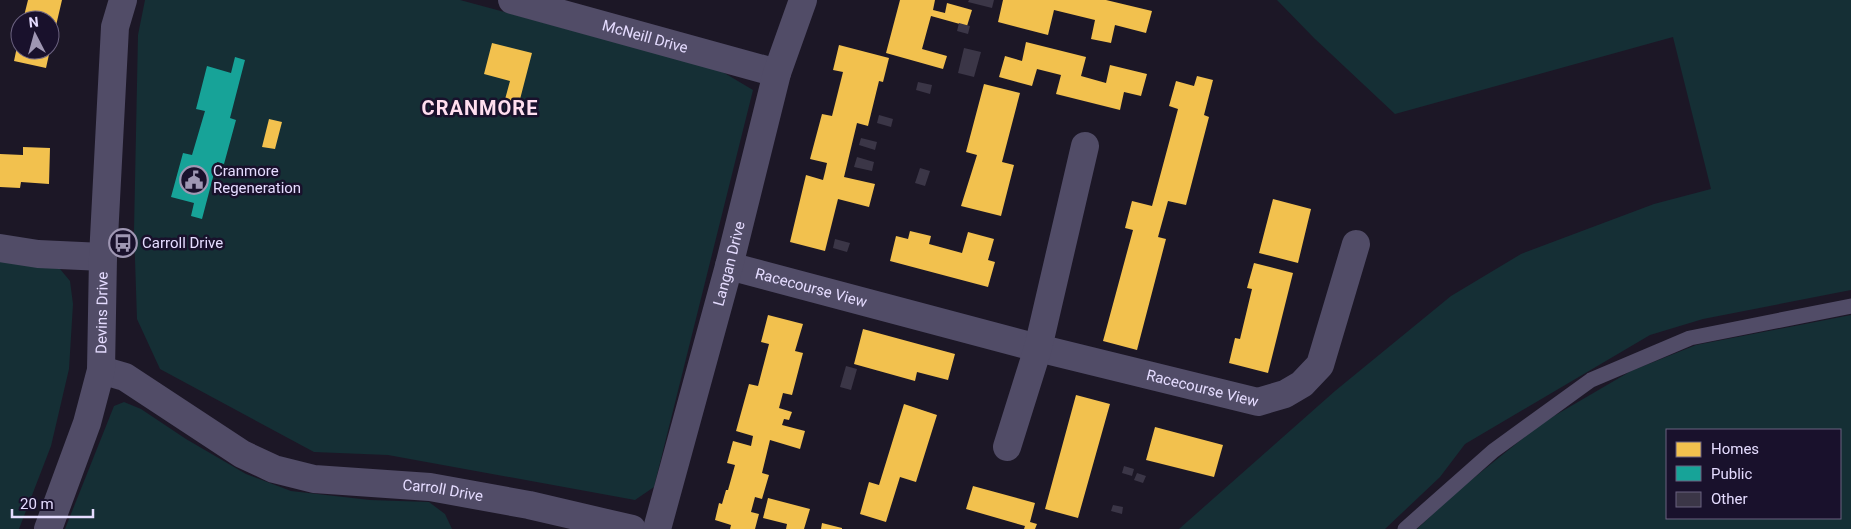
<svg xmlns="http://www.w3.org/2000/svg" width="1851" height="529" font-family="Roboto,sans-serif">
	<rect width="100%" height="100%" fill="#1c1726"/>
	<!-- green -->
	<path fill="#152f35" fill-rule="evenodd" d="M145 0H460L721 71 753 90 654 487 635 500 388 455 314 452 160 369 137 319 134 230 138 35Z
		M1277 0H1851V290L1703 319 1650 335 1465 444 1440 477 1385 529H1179L1335 391 1451 296 1521 254 1654 204 1711 189 1673 37 1395 114 1314 38Z
		M0 258 60 269 70 281 73 304 69 369 51 446 19 529H0Z
		M1851 315V529H1417L1455 493 1542 423 1631 371 1696 345ZM1667 430H1840V518H1667Z
		M124 402 141 409 186 439 246 474 291 491 370 500 429 502 445 514 452 529H65L114 406Z"/>
	<!-- homes -->
	<path fill="#f2c14e" d="M28 0H62L51 47 50 20H23Z
		M900 0H935L933 10 945 13 947 3 972 10 967 26 931 16 922 49 947 56 943 69 886 53Z
		M1003 0H1106L1152 11 1146 33 1115 25 1111 43 1091 39 1095 20 1054 10 1048 35 998 22Z
		M19 37 20 50H50L46 68 14 61Z
		M1026 42 1086 57 1081 76 1106 83 1110 65 1147 74 1141 96 1124 92 1120 110 1056 94 1061 75 1037 69 1032 86 999 77 1005 56 1022 61Z
		M492 43 532 53 518 107 504 103 510 81 484 74Z
		M839 45 889 58 883 82 879 81 868 126 857 123 844 177 875 184 869 207 838 199 825 251 790 242 806 175 823 180 825 172 827 163 810 159 822 114 832 116 843 72 833 70Z
		M1197 76 1213 80 1204 115 1209 117 1186 205 1168 201 1158 237 1166 239 1137 350 1103 341 1133 230 1125 228 1132 201 1152 206 1178 109 1169 106 1176 81 1194 86Z
		M984 84 1020 93 1002 162 1014 165 1001 216 961 206 977 155 966 152Z
		M269 119 282 122 275 149 262 147Z
		M23 147 50 148 49 184 21 182 20 188 0 187V154L23 155Z
		M1273 199 1311 209 1298 263 1259 253Z
		M910 231 931 236 929 244 962 253 968 232 994 239 988 260 995 262 988 287 890 261 896 236 908 239Z
		M1254 263 1293 273 1268 373 1229 363 1235 338 1240 339 1252 289 1247 288Z
		M768 315 803 324 795 351 803 353 792 395 783 393 779 408 792 412 789 420 784 419 782 425 805 431 800 449 770 440 762 473 769 475 762 499 755 497 751 512 759 514 755 529H730L731 525 715 520 719 503 722 504 726 490H728L735 465 727 463 733 441 751 446 753 436 736 431 749 384 758 386 769 344 761 342Z
		M863 329 955 354 948 380 917 372 915 381 854 364Z
		M1076 395 1110 404 1078 518 1045 509Z
		M904 404 937 415 916 482 900 477 886 522 860 514 869 482 879 485Z
		M1155 427 1223 445 1214 477 1146 460Z
		M973 486 1035 503 1030 522 1037 524 1035 529H1024L1025 526 966 509Z
		M768 498 810 509 804 529H786L787 524 763 518Z
		M822 523 842 528V529H821Z"/>
	<!-- public -->
	<path fill="#17a398" d="M235 57 245 60 230 118 236 120 224 164 217 162 202 219 191 216 194 203 171 197 183 153 192 155 205 111 196 109 207 66 231 73Z"/>
	<!-- building -->
	<path fill="#3b3647" d="M969 0H994L992 8 968 2Z
		M959 23 970 26 968 34 957 31Z
		M964 48 981 52 974 77 958 73Z
		M918 82 932 85 930 94 916 90Z
		M879 115 893 119 891 127 877 123Z
		M861 138 877 142 875 150 859 145Z
		M857 157 874 162 872 171 854 167Z
		M920 168 930 171 925 186 915 183Z
		M835 239 850 243 847 252 833 248Z
		M846 366 857 369 851 390 840 387Z
		M1124 466 1134 469 1132 476 1122 473Z
		M1137 473 1146 476 1143 483 1134 480Z
		M1113 505 1123 507 1122 514 1111 511Z"/>
	<g fill="none" stroke-linecap="round" stroke-linejoin="round">
		<!-- service -->
		<path stroke="#514c67" stroke-width="15" d="M1405 529 1493 451 1591 380 1690 338 1851 306"/>
		<!-- minor -->
		<g stroke="#514c67" stroke-width="28">
			<path id="s1" d="M512 0 777 73"/>
			<path d="M0 248 38 254 103 257"/>
			<path id="s2" d="M729 266 1038 348 1258 402 1285 394 1302 384 1320 365 1356 244"/>
			<path id="s3" d="M101 370 125 377 242 454 274 469 314 479 430 487 529 505 632 529"/>
			<path d="M1007 447 1038 348 1085 146"/>
			<path id="s4" d="M657 529 729 266 777 73 803 0"/>
		</g>
		<!-- tertiary -->
		<path stroke="#514c67" stroke-width="28" id="s5" d="M48 529 87 423 101 370 103 257 115 27 123 0"/>
	</g>
	<!-- icons -->
	<defs>
		<symbol id="civic-ring" viewBox="-11 -11 22 22"><circle r="9.5" fill="#19112c" stroke="#9f97b3" stroke-width="1.5"/><path d="M-.6-6.5H3V-4.5H.6V-3L4-1V1h2V6H-6V1h2V-1L-.6-3ZM-1.2 2.5V6h2.4V2.5Z" fill="#9f97b3"/></symbol>
		<symbol id="bus-ring" viewBox="-11 -11 22 22"><circle r="9.5" fill="#19112c" stroke="#9f97b3" stroke-width="1.5"/><path d="M-5-6H5V4H4V6H2V4H-2V6H-4V4H-5ZM-3.5-4V0h7V-4ZM-3.5 1.2v1.5H-2V1.2ZM2 1.2v1.5H3.5V1.2Z" fill="#9f97b3"/></symbol>
	</defs>
	<g fill-rule="evenodd">
		<use href="#civic-ring" x="178" y="164" width="32" height="32"/>
		<use href="#bus-ring" x="107" y="227" width="32" height="32"/>
	</g>
	<g text-anchor="middle" dominant-baseline="central" stroke-width="5" stroke-linejoin="round" paint-order="stroke">
		<!-- street labels -->
		<g font-size="15" fill="#e5dcff" stroke="#19112c">
			<text stroke="none"><textPath href="#s1" startOffset="138">McNeill Drive</textPath></text>
			<text stroke="none"><textPath href="#s4" startOffset="275">Langan Drive</textPath></text>
			<text stroke="none"><textPath href="#s2" startOffset="85">Racecourse View</textPath></text>
			<text stroke="none"><textPath href="#s5" startOffset="225">Devins Drive</textPath></text>
			<text stroke="none"><textPath href="#s2" startOffset="489">Racecourse View</textPath></text>
			<text stroke="none"><textPath href="#s3" startOffset="371">Carroll Drive</textPath></text>
		</g>
		<!-- poi labels -->
		<g font-size="15" fill="#e5dcff" stroke="#19112c" text-anchor="start">
			<text x="213" y="171">Cranmore<tspan x="213" dy="17">Regeneration</tspan></text>
			<text x="142" y="243">Carroll Drive</text>
		</g>
		<!-- district labels -->
		<g font-size="20" font-weight="bold" letter-spacing="1" fill="#ffdeef" stroke="#19112c">
			<text x="480" y="108">CRANMORE</text>
		</g>
	</g>
	<!-- legend -->
	<rect x="1666" y="429" width="175" height="90" fill="#19112c" stroke="#6b6280"/>
	<rect x="1676" y="442" width="25" height="15" fill="#f2c14e" stroke="#6b6280"/>
	<text x="1711" y="454" font-size="15" fill="#e5dcff">Homes</text>
	<rect x="1676" y="466" width="25" height="15" fill="#17a398" stroke="#6b6280"/>
	<text x="1711" y="479" font-size="15" fill="#e5dcff">Public</text>
	<rect x="1676" y="492" width="25" height="15" fill="#3b3647" stroke="#6b6280"/>
	<text x="1711" y="504" font-size="15" fill="#e5dcff">Other</text>
	<!-- north arrow -->
	<g transform="translate(35 35) rotate(354)"><circle r="24" fill="#19112c" stroke="#6b6280"/>
	<path d="M0-4L9 19L0 12L-9 19Z" fill="#9f97b3"/>
	<text y="-8" font-size="14" font-weight="bold" text-anchor="middle" fill="#e5dcff">N</text>
	</g>
	<!-- scale -->
	<path d="M12 509v8h81v-8" fill="none" stroke="#e5dcff" stroke-width="2.5"/>
	<text x="20" y="509" font-size="15" fill="#e5dcff" stroke="#19112c" stroke-width="4" paint-order="stroke">20 m</text>
</svg>
